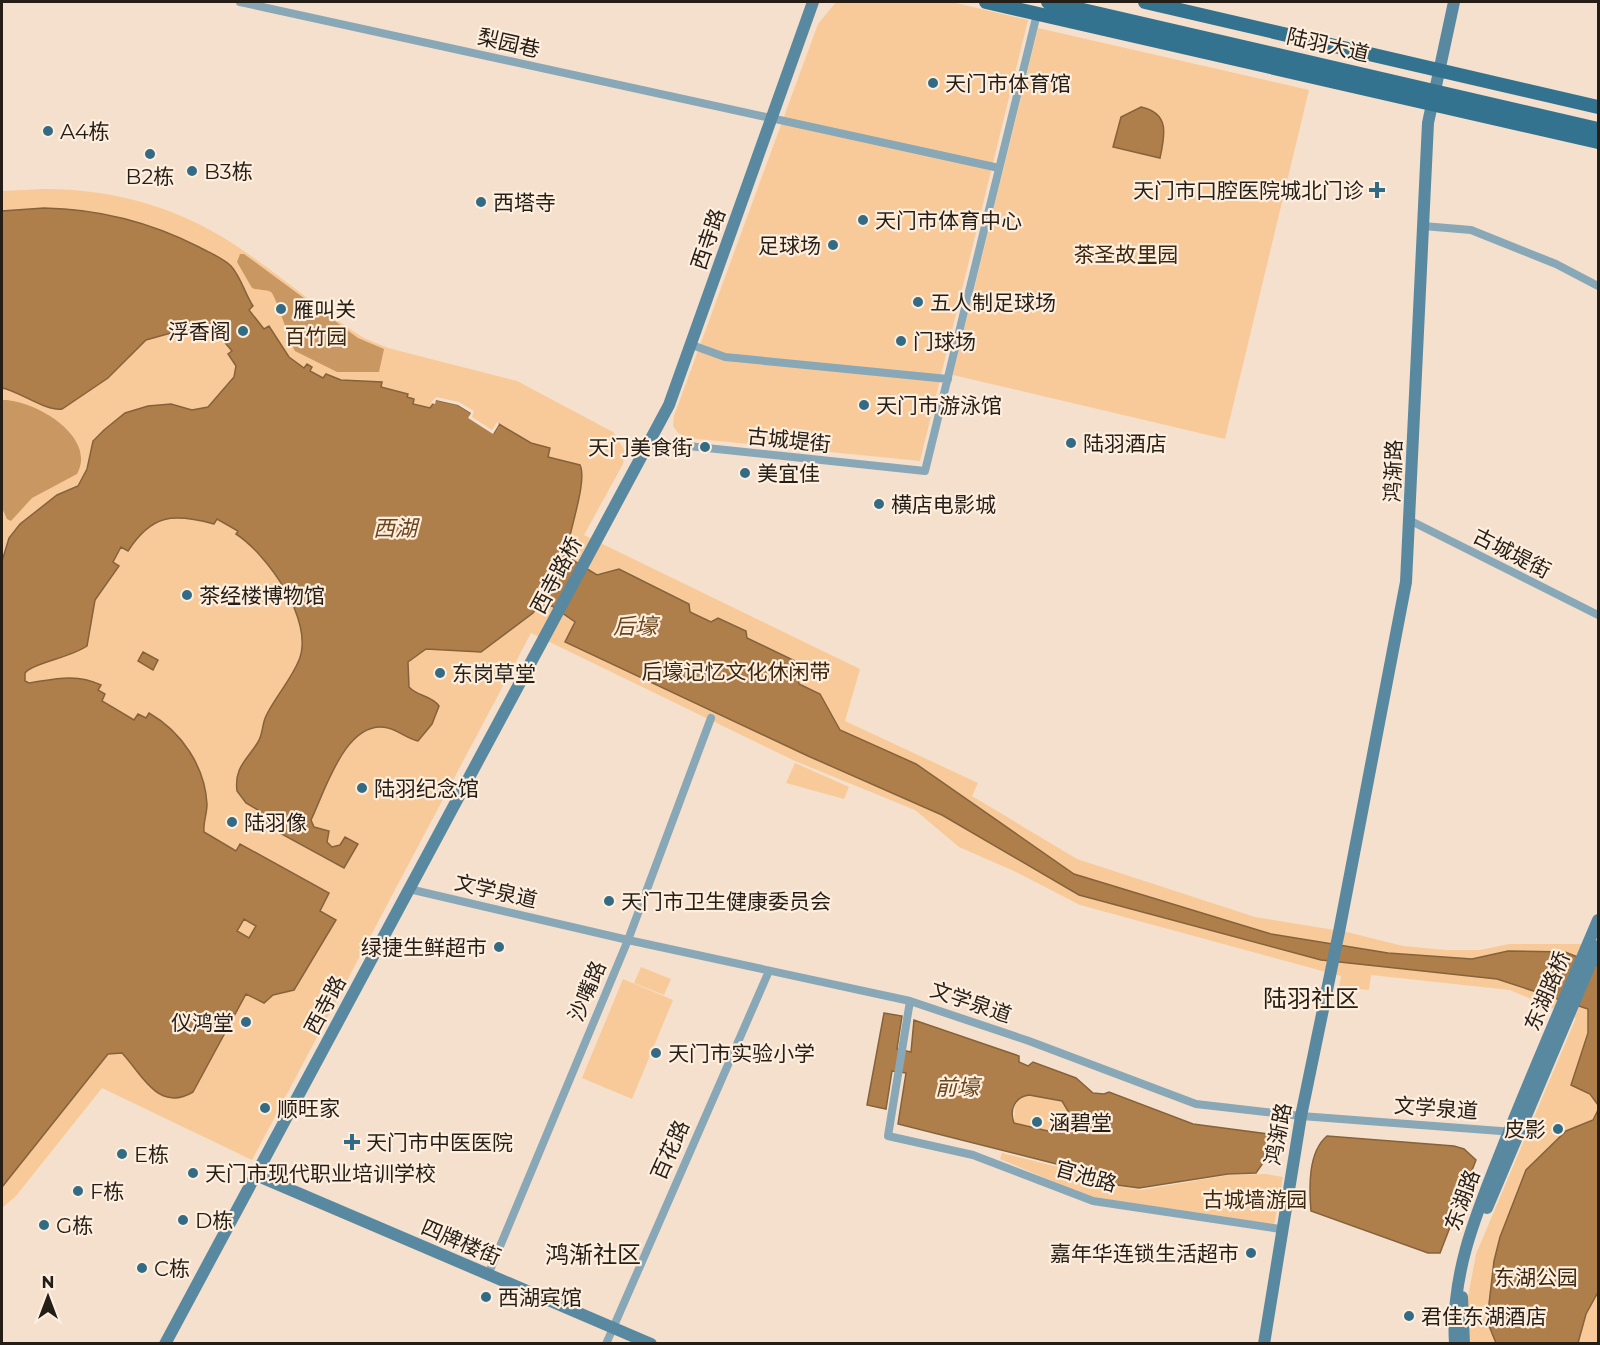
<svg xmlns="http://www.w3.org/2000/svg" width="1600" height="1345" font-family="Montserrat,'Noto Sans SC',sans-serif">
	<rect width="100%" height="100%" fill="#f4e0cc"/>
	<!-- green -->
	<path fill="#f8ca9a" d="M836 2H952L1028 20 920 461 688 438 678 433 673 426 674 416 818 24Z
		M1038 28 1309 90 1225 439 953 375Z
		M45 189C113 189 178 207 235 245 279 274 319 310 364 338L388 348 517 381 613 432 625 451 623 464 584 535 860 669 845 721 978 783 972 796 1077 859 1255 917 1347 932 1403 946 1446 950H1480L1509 944H1598V1343H1467L1465 1313 1476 1254 1576 1018 1510 990 1371 975 1369 990 1339 987 1341 976 1080 905 1014 871 959 847 915 810 795 761 531 633 252 1160 102 1088 16 1196 2 1208V191Z
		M795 763 849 787 844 799 786 783Z
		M641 967 671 979 664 995 634 983Z
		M623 979 673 1000 632 1099 582 1078Z
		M1029 1095 1062 1101 1068 1109 1067 1121C1053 1135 1030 1132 1014 1123L1015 1103 1020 1098Z
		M1002 1153 1091 1175 1094 1183 1141 1190 1229 1175 1266 1174 1283 1177 1274 1226 1090 1197 1000 1159Z"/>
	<!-- forest -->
	<path fill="#c89762" d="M240 254H244L358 338 384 349 379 372H337L295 351C290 342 275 294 271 292 265 289 258 291 252 288L237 262Z
		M2 400C33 399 98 436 77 474L32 498 11 521 7 519 2 508Z"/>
	<!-- water -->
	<path fill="#af7f4b" stroke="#86623b" stroke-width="1.5" fill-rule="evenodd" d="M1141 107C1170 113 1165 135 1160 158L1113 147 1121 117Z
		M44 208C99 209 150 222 199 247 210 253 223 258 231 266 241 277 245 294 253 306L249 310 264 329 269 326 289 357 304 368 307 364 312 367 310 371 323 378 326 374 341 380 382 382 381 387 408 394 407 397 414 399 413 404 430 408 436 400 458 405 471 413 469 418 494 433 499 424 531 443 550 448 548 457 580 465C588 481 568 534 566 556L597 575 619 569 689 604 690 612 711 622 718 618 746 631 747 638 795 661 799 684 820 694 840 730 916 764 1074 874 1271 934 1388 953 1472 959 1508 951 1565 952 1598 965V1105L1590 1094 1571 1085 1588 1033V1009L1497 979 1321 960 1079 895 942 815 808 756 565 642 575 622 552 606 537 607 533 613 481 652 426 649 408 662 409 687C418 697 431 695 439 706L432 724 418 741C407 739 398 730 388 728 346 718 325 791 311 820L314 827 329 831 327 842 332 847 340 845 345 837 358 844 344 868 254 819 258 810 246 803 237 791C234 767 247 760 258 742 263 734 262 724 266 716 275 697 291 680 299 660 315 621 267 554 236 534L238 531 217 519 214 524C173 513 152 514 128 551L121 547 113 562 119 566 95 600 87 646C72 657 33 663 25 673V681L29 683C55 679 76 673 101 685L98 690 105 694 102 701 134 720 138 714 146 718 149 713C182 732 205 767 207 804 207 814 203 823 204 832L236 851 240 844 329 893 320 911 336 920 294 990 273 995 264 1003 246 994 193 1092C158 1113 142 1074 122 1053L108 1054 2 1187V561L9 538 20 524 57 495 78 486 87 469 93 441 104 430 125 413 148 406 171 404 192 410 208 407 234 377 236 366 228 354 232 351 221 338 217 340 209 333 195 330 178 331 146 340 108 378 62 409C47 412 19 391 2 388V211ZM244 919 256 926 249 938 237 931Z
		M143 652 158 660 153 670 138 661Z
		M884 1013 902 1016 897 1049 911 1052 914 1020 1019 1056V1062L1028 1066 1033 1062 1076 1078 1093 1093 1104 1094 1109 1092 1193 1124 1268 1134 1263 1163 1256 1173 1228 1174 1139 1188 1095 1182 1092 1173 898 1124 906 1073 892 1071 886 1109 867 1105ZM1029 1095 1062 1101 1068 1111 1067 1121 1056 1129 1048 1131 1014 1123C1009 1109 1015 1097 1029 1095Z
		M1598 1110V1292L1586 1314 1578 1343H1496L1487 1321 1494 1261 1500 1237 1526 1170 1566 1131 1593 1120Z
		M1327 1136 1454 1146 1464 1149 1476 1160 1440 1253H1428L1311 1211C1309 1187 1308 1152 1327 1136Z"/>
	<!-- pier -->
	<path fill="#f4e0cc" d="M436 397 459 402 474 411 472 417 492 430 497 422 499 424 493 434 468 418 471 413 458 405 436 400 435 404 431 403Z"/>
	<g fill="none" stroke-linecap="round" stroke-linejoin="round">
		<!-- street -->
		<path stroke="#88a7b7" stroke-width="8" d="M240 2 999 168
			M1423 226 1471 230 1556 264 1598 286
			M692 345 725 357 948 379
			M650 442 925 471 1037 14
			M1411 521 1598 615
			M409 889 628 940 910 1001 1029 1041 1196 1104 1301 1116 1514 1132
			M910 1001 888 1136 973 1155 1093 1201 1280 1229
			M488 1275 628 940 711 718
			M606 1344 769 971"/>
		<!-- secondary -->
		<path stroke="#5989a0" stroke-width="12" d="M256 1175 651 1344
			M1487 1208 1598 946
			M1462 1297 1464 1344
			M165 1344 669 405 813 2
			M1264 1344 1301 1116 1339 932 1406 582 1428 123 1454 2
			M1455 1344C1450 1268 1481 1203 1508 1134 1537 1062 1568 991 1598 920"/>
		<!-- primary -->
		<path stroke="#34738f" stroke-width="14" d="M986 2 1598 142
			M1048 2 1598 129
			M1145 2 1598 107"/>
	</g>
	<!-- markers -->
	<g fill="#336b85" stroke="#feeede" stroke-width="2">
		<circle cx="933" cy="83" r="6"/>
		<circle cx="48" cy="131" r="6"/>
		<circle cx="150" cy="154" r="6"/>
		<circle cx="192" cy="171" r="6"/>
		<path d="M1374 181h6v6h6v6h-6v6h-6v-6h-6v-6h6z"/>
		<circle cx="481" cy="202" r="6"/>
		<circle cx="863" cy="220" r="6"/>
		<circle cx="833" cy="245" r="6"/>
		<circle cx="918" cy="302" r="6"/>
		<circle cx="281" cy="309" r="6"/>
		<circle cx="243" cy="331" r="6"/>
		<circle cx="901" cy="341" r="6"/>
		<circle cx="864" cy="405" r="6"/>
		<circle cx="1071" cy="443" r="6"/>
		<circle cx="705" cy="447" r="6"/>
		<circle cx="745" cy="473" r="6"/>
		<circle cx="879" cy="504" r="6"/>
		<circle cx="187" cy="595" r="6"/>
		<circle cx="440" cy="673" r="6"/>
		<circle cx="362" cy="788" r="6"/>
		<circle cx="232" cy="822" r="6"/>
		<circle cx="609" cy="901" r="6"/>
		<circle cx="499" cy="947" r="6"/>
		<circle cx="246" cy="1022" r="6"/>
		<circle cx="656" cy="1053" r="6"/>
		<circle cx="265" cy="1108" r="6"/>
		<circle cx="1037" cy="1122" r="6"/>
		<circle cx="1558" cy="1129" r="6"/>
		<path d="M349 1133h6v6h6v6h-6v6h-6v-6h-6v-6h6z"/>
		<circle cx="122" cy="1154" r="6"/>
		<circle cx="193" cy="1173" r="6"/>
		<circle cx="78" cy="1191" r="6"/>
		<circle cx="183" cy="1220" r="6"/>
		<circle cx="44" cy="1225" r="6"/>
		<circle cx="1251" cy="1253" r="6"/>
		<circle cx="142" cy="1268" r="6"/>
		<circle cx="486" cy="1297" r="6"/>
		<circle cx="1409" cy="1316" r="6"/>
	</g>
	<g text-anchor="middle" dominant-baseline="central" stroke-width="4.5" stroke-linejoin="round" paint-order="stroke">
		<!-- street labels -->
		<g font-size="21" fill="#251e17" stroke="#feeede">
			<text transform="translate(509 43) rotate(13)">梨园巷</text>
			<text transform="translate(1328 45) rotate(13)">陆羽大道</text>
			<text transform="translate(708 239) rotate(-71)">西寺路</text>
			<text transform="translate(789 440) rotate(6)">古城堤街</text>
			<text transform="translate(1393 471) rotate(-88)">鸿渐路</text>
			<text transform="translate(1512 553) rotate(27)">古城堤街</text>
			<text transform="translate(556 575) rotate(-62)">西寺路桥</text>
			<text transform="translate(496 891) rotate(13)">文学泉道</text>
			<text transform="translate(587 991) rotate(-67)">沙嘴路</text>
			<text transform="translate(1547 991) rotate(-67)">东湖路桥</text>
			<text transform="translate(971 1002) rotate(19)">文学泉道</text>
			<text transform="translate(325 1005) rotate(-62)">西寺路</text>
			<text transform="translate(1436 1108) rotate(4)">文学泉道</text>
			<text transform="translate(1278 1134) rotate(-79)">鸿渐路</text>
			<text transform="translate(670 1150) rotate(-66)">百花路</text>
			<text transform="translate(1086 1176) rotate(16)">官池路</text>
			<text transform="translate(1462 1200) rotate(-70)">东湖路</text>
			<text transform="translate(461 1242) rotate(23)">四牌楼街</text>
		</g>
		<!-- poi labels -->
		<g font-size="21" fill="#251e17" stroke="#feeede" text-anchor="start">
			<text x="945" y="83">天门市体育馆</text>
			<text x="60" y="131">A4栋</text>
			<text x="204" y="171">B3栋</text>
			<text x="150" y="176" text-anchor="middle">B2栋</text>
			<text x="1364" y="190" text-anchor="end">天门市口腔医院城北门诊</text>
			<text x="493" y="202">西塔寺</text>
			<text x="875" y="220">天门市体育中心</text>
			<text x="821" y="245" text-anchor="end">足球场</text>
			<text x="930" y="302">五人制足球场</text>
			<text x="293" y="309">雁叫关</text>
			<text x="231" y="331" text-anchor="end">浮香阁</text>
			<text x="913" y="341">门球场</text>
			<text x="876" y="405">天门市游泳馆</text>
			<text x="1083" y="443">陆羽酒店</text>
			<text x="693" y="447" text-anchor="end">天门美食街</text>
			<text x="757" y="473">美宜佳</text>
			<text x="891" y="504">横店电影城</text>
			<text x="199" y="595">茶经楼博物馆</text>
			<text x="452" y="673">东岗草堂</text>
			<text x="374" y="788">陆羽纪念馆</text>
			<text x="244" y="822">陆羽像</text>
			<text x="621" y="901">天门市卫生健康委员会</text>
			<text x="487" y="947" text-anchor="end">绿捷生鲜超市</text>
			<text x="234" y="1022" text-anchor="end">仪鸿堂</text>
			<text x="668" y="1053">天门市实验小学</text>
			<text x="277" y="1108">顺旺家</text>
			<text x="1049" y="1122">涵碧堂</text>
			<text x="1546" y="1129" text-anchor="end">皮影</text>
			<text x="366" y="1142">天门市中医医院</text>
			<text x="134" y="1154">E栋</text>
			<text x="205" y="1173">天门市现代职业培训学校</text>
			<text x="90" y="1191">F栋</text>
			<text x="195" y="1220">D栋</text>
			<text x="56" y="1225">G栋</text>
			<text x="1239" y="1253" text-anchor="end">嘉年华连锁生活超市</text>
			<text x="154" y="1268">C栋</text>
			<text x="498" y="1297">西湖宾馆</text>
			<text x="1421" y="1316">君佳东湖酒店</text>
		</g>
		<!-- park labels -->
		<g font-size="21" fill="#3c270f" stroke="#feeede">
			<text x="1126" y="254">茶圣故里园</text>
			<text x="316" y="336">百竹园</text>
			<text x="736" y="671">后壕记忆文化休闲带</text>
			<text x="1255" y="1199">古城墙游园</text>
			<text x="1536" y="1277">东湖公园</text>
		</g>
		<!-- water labels -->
		<g font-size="22" font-style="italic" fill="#6a471f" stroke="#feeede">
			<text x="395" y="528">西湖</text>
			<text x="635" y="626">后壕</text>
			<text x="957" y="1087">前壕</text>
		</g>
		<!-- quarter labels -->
		<g font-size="24" fill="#251e17" stroke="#feeede">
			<text x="1311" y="998">陆羽社区</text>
			<text x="593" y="1254">鸿渐社区</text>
		</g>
	</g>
	<!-- border -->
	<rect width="1600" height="1345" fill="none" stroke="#251e17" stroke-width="6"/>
	<!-- north arrow -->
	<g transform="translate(48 1297)" stroke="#feeede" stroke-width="4.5" paint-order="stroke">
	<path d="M0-4.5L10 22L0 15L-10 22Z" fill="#251e17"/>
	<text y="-9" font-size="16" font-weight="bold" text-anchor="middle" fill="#251e17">N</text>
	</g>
</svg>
